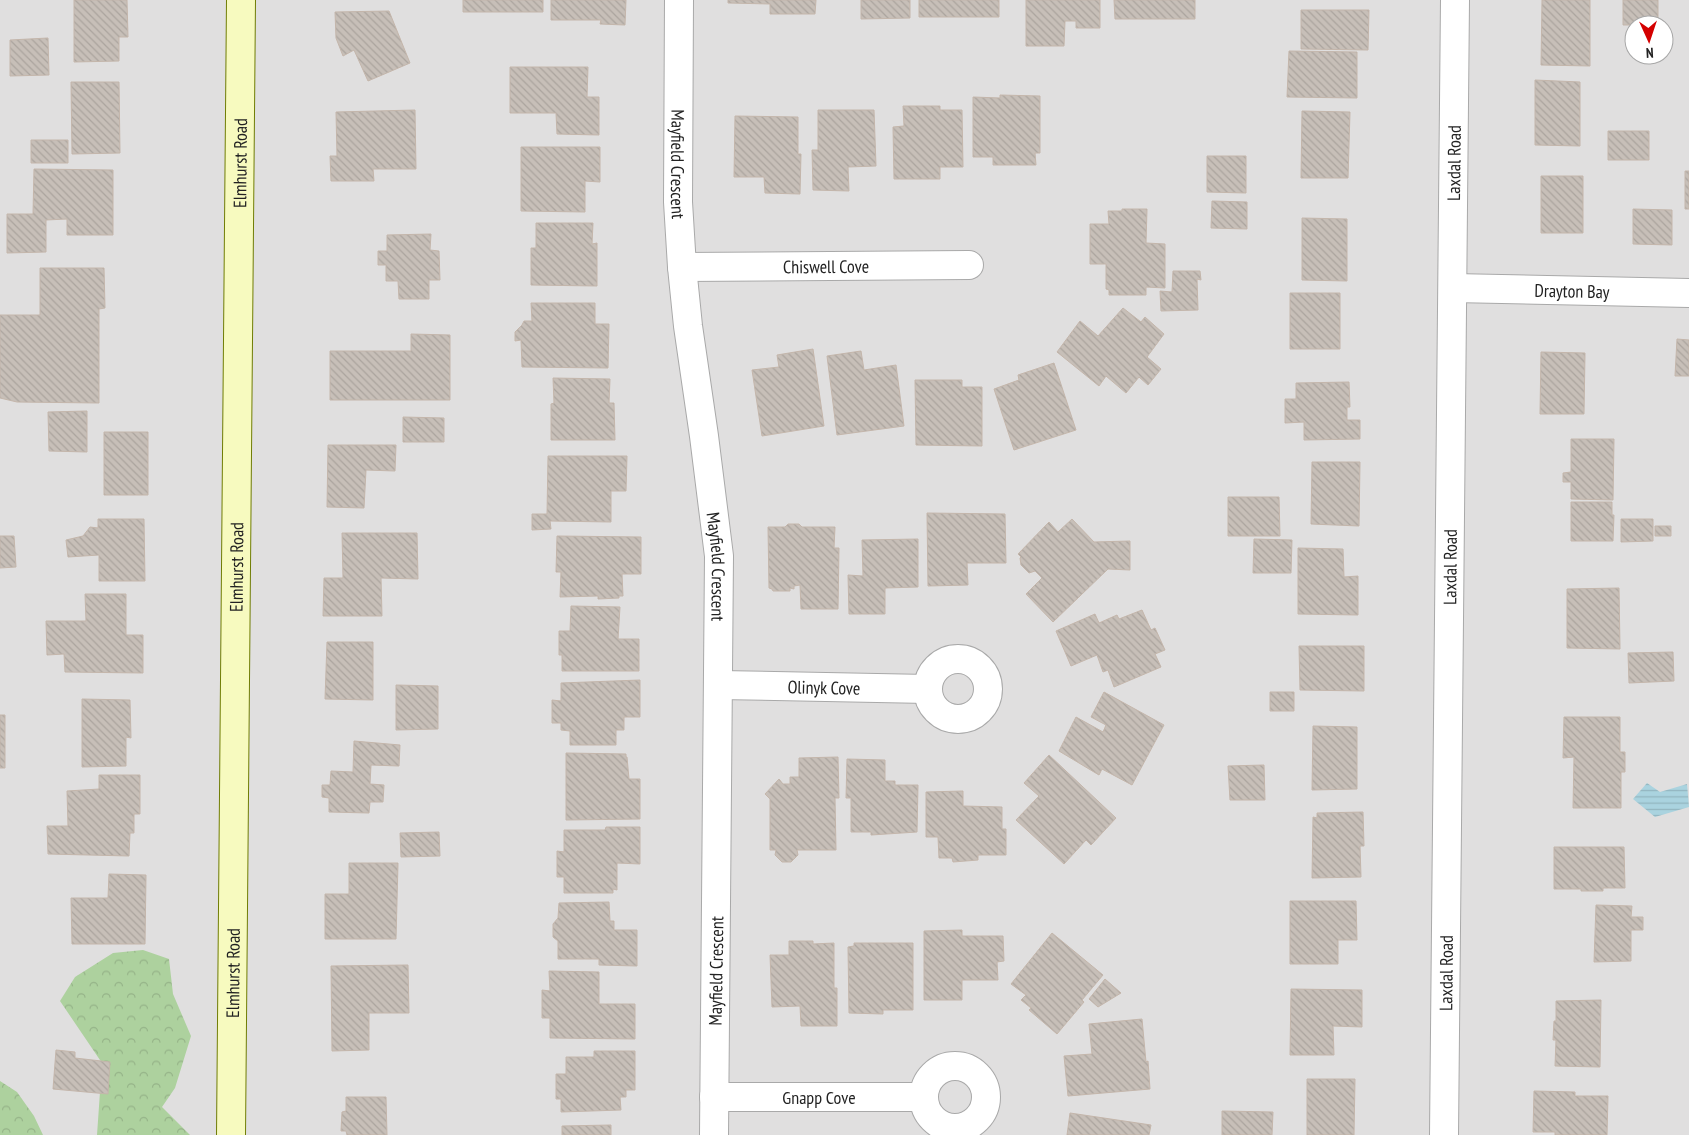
<svg xmlns="http://www.w3.org/2000/svg" width="1689" height="1135" font-family="'PT Sans Narrow',sans-serif">
	<defs>
		<pattern id="forest-crowns" width="20" height="18" patternUnits="userSpaceOnUse" patternTransform="scale(1.25)"><rect width="20" height="18" fill="#add19e"/><path d="M2 6a3 3 0 1 1 6 0M12 15a3 3 0 1 1 6 0" fill="none" stroke="#95b388"/></pattern>
		<pattern id="water-rules" width="6" height="5" patternUnits="userSpaceOnUse" patternTransform="scale(1.25)"><rect width="6" height="5" fill="#aad3df"/><path d="M0 2.5h6" fill="none" stroke="#92b5bf"/></pattern>
		<pattern id="building-back-hatch" width="6" height="6" patternUnits="userSpaceOnUse" patternTransform="scale(1.25)"><rect width="6" height="6" fill="#c7bfb8"/><path d="M-1 5l2 2M0 0l6 6M5-1l2 2" fill="none" stroke="#aba49e"/></pattern>
	</defs>
	<rect width="100%" height="100%" fill="#f2efe9"/>
	<!-- residential -->
	<path fill="#e0dfdf" fill-rule="evenodd" d="M0 0H1689V1135H0ZM1634 25H1664V55H1634Z"/>
	<!-- forest -->
	<path fill="url(#forest-crowns)" d="M143 950 169 959 173 994 191 1036 175 1088 162 1107 190 1135H97L102 1063 60 1001 75 977 113 953Z
		M0 1081 17 1092 34 1116 43 1135H0Z"/>
	<!-- water -->
	<path fill="url(#water-rules)" d="M1647 783 1660 792 1687 784 1689 807 1655 817 1633 799Z"/>
	<!-- building -->
	<path fill="url(#building-back-hatch)" stroke="#c4b6ab" d="M74 0H127L128 37H119V61L74 62Z
		M463 0H543V12H463Z
		M551 0H626L625 25 600 24 601 20H551Z
		M728 0H816L815 14H770V4L728 3Z
		M861 0H910V18L861 19Z
		M919 0H999V17H919Z
		M1026 0H1100V28H1076V21H1065L1064 46H1026Z
		M1114 0H1195V19H1115Z
		M1542 0H1590V66L1541 65Z
		M1623 0H1658V25H1623Z
		M1301 10H1369L1368 50 1301 49Z
		M389 11 410 63 368 81 354 50 343 56 336 38 335 12Z
		M48 38 49 75 10 76V40Z
		M1289 51 1357 52V98L1287 97Z
		M510 67H588L587 97H599V135L557 134 556 113H510Z
		M1535 80 1580 82V146L1535 145Z
		M71 82H119L120 153 72 154Z
		M1000 95 1040 96V153H1035L1036 165H993V157H973V97L1000 98Z
		M903 106H940V110H962L963 167H940V179H894L893 127 904 126Z
		M415 110 416 169H373L374 181H331L330 156H337L336 112Z
		M818 110H874L876 166 848 167 849 191 813 190 812 150H818Z
		M1302 111 1350 112 1348 178H1301Z
		M735 116 798 117V154H801L800 194 765 193 764 177H734Z
		M1608 131H1649V160H1608Z
		M31 140H68V163H31Z
		M521 147H600V182L585 181V212L521 211Z
		M1207 156H1246V193L1207 192Z
		M34 169 113 170V235H67V219L46 220V252L7 253V214H33Z
		M1685 171H1689V209H1685Z
		M1541 176H1583V233H1541Z
		M1212 201 1247 202V229L1211 228Z
		M1122 209H1147L1146 243 1165 244V288L1146 287V295H1109V290L1106 289V264H1090V224H1109L1108 211H1122Z
		M1633 209 1672 210V245L1633 244Z
		M1302 218 1347 219V281L1302 280Z
		M536 223H593L592 244 597 243V286L531 285V248H536Z
		M431 234 430 250 439 251 440 280H429V299H399L398 281H386V265H378V251H387V235Z
		M40 268H104L105 308 99 309V403L17 402 0 398V315H40Z
		M1173 271H1200L1201 280 1197 279 1198 310 1161 311 1160 291 1172 292Z
		M1290 293H1340V349H1290Z
		M531 303H595V324H609L608 368 522 367 521 340 515 341V332L522 325 524 321H532Z
		M1123 308 1141 322 1145 317 1164 334 1147 357 1161 369 1148 385 1139 377 1126 393 1106 376 1099 386 1057 352 1080 321 1098 336Z
		M411 334 450 335V400H330V351H411Z
		M1677 339 1689 340V376H1675Z
		M813 349 824 426 762 436 752 370 779 367 777 355Z
		M861 351 864 370 896 365 904 426 837 435 827 356Z
		M1541 352 1585 353 1584 414H1540Z
		M1054 363 1076 430 1014 450 994 389 1019 380 1018 375Z
		M553 378 610 379 609 403H614L615 440H551V404L554 403Z
		M915 380H962V387H982V446L916 445Z
		M1349 382 1350 407H1347V420H1360V439L1304 440V422L1285 423V399H1296V383Z
		M87 411V452L49 451 48 412Z
		M403 417 444 418V442H403Z
		M104 432H148V495H104Z
		M1571 439H1614L1613 500 1571 499V482H1563V473L1571 472Z
		M328 445H396L395 471 366 470 364 508 327 507Z
		M548 456H627L626 491H611V522L550 521 551 529 532 530V514H547Z
		M1312 462H1360L1359 526 1311 524Z
		M1228 497H1279L1280 536H1228Z
		M1571 502H1612V515H1614L1613 541H1571Z
		M927 513 1005 514 1006 563H967L968 585 928 586Z
		M98 519H144L145 581H99V555L68 557 66 540 83 536 90 527 98 528Z
		M1072 519 1094 542 1130 541V570L1108 569 1053 622 1026 594 1042 578 1035 571 1029 573 1021 565 1020 558 1021 557 1018 554 1049 522 1058 532Z
		M1621 519H1653V541L1621 542Z
		M788 524H799L802 527H835L834 548H839L838 609H801L800 585 794 586V589L790 588V591H773L772 589 769 588 768 527H785Z
		M1655 526H1671V536H1655Z
		M342 533H417L418 579 381 578 382 616H323L324 578H343Z
		M0 536H14L16 567 0 568Z
		M557 536 641 537V574H622L623 596H619V598L598 599V596L560 597 561 572H556Z
		M918 539V587L885 588V614H849L848 575 863 576 862 540Z
		M1254 539 1292 540 1291 573H1253Z
		M1298 548 1343 549 1344 577 1358 576V615L1298 614Z
		M1619 588 1620 649 1567 648V589Z
		M85 594H126V635H143V673L65 672 64 654 47 655 46 621H86Z
		M571 606 620 607 618 639H639V671H562V655H559V631H570Z
		M1142 610 1151 630 1155 628 1165 650 1155 654 1161 667 1114 687 1108 670 1103 672 1097 655 1071 666 1056 631 1095 614 1099 623 1117 615 1119 619Z
		M327 642H373V700L325 699Z
		M1299 646H1364V691L1300 690Z
		M1673 652 1674 681 1629 683 1628 653Z
		M640 680V717H624V730H616V745H570V731L561 730V723H552V700L561 701V683Z
		M396 685 438 686V729L396 730Z
		M1104 692 1164 725 1132 785 1102 769 1099 775 1059 751 1076 717 1103 732 1106 725 1091 717Z
		M1270 692H1294V711H1270Z
		M82 699 130 700 131 738 126 737V766L82 767Z
		M0 715H5V768H0Z
		M1564 717H1620V752H1625V772H1621V808H1573L1574 757 1563 758Z
		M1313 726 1357 727V789L1312 790Z
		M354 741 400 745 399 766 371 765 370 784 384 785 383 802H370L369 813 329 812V798L322 797V785H330L331 771 353 772Z
		M566 753 626 754V757H627L629 779H640V819L566 820Z
		M1049 755 1116 818 1091 845 1086 840 1064 864 1016 820 1039 796 1024 783Z
		M838 757 839 798H835L836 850H797L798 855 791 862H782L775 855 776 850H770V799L765 794 779 779 783 784H790V777H799V758Z
		M847 759 885 760V781H895V785H918L917 832 871 835V832H851V798H846Z
		M1264 765 1265 800H1230L1228 766Z
		M99 775H140V814H134V833H130L129 856 48 854 47 826H68L67 791 99 789Z
		M963 791V806L1002 807V829H1006V855H978V860L953 862 952 858H939L938 837H926V792Z
		M1363 812 1364 846H1360L1361 877 1312 878 1313 817 1317 818V813Z
		M606 827H640V864L617 863V890L613 889V893H564V877H557V851L564 852V830H605Z
		M439 832 440 856 401 857 400 833Z
		M1554 847H1624L1625 888H1603V891H1581V889H1554Z
		M349 863H398L396 939H325V894H349Z
		M109 874 146 875 145 944H72L71 898H108Z
		M1290 901H1356L1357 940H1338V964H1290Z
		M609 902 610 921H614V930H637V966L599 965V959H558V941L553 937V924L558 918 559 903Z
		M1596 905 1632 906 1631 917H1643V930H1631V961L1594 962Z
		M962 930V936H1003L1004 961 997 962 998 980H962V1000H924V931Z
		M1052 933 1103 975 1082 1000 1084 1002 1057 1034 1029 1010 1031 1008 1021 1000 1026 995 1011 984Z
		M789 941H813V944L834 943V988H837V1026H801L800 1006 772 1007 770 955H789Z
		M854 943H913V1010H883V1014L849 1013 848 947 854 946Z
		M408 965 409 1013H369V1050L332 1051 331 966Z
		M549 971 599 972V1004H635V1039L550 1038V1018H542V990L550 991Z
		M1105 979 1121 993 1098 1007 1089 999Z
		M1291 989 1362 990V1027L1333 1026 1334 1055H1290Z
		M1601 1000 1600 1067 1555 1066 1556 1040H1553L1554 1021H1556V1001Z
		M1142 1019 1146 1062 1148 1061 1150 1089 1068 1096 1064 1056 1092 1054 1089 1024Z
		M56 1050 75 1052V1058L110 1062 108 1094 53 1089Z
		M594 1051H635V1090H626V1097H620L621 1110 561 1112V1099H556V1074H566V1057H594Z
		M1307 1079H1355L1354 1135H1307Z
		M1534 1091 1575 1092V1096H1608L1607 1135H1555V1132H1533Z
		M346 1097H386L387 1135H347L346 1131H341L342 1112 346 1111Z
		M1222 1111 1273 1112 1272 1135H1222Z
		M1070 1113 1151 1125 1149 1135H1067Z
		M611 1125V1135H562V1126Z"/>
	<g fill="none" stroke-linecap="round" stroke-linejoin="round">
		<defs>
			<g id="street">
				<path id="s1" d="M679 0 678 202 682 267 688 326 704 436 719 556 714 1135"/>
				<path id="s2" d="M682 267 969 265"/>
				<path id="s3" d="M1453 288 1689 293"/>
				<circle cx="958" cy="689" r="30"/>
				<path id="s4" d="M719 685 928 689"/>
				<circle cx="955" cy="1097" r="31"/>
				<path id="s5" d="M714 1097H924"/>
				<path id="s6" d="M1444 1135 1455 0"/>
			</g>
			<g id="secondary">
				<path id="s7" d="M231 1135 241 0"/>
			</g>
		</defs>
		<!-- street casing -->
		<use href="#street" stroke="#a9a9a9" stroke-width="30"/>
		<!-- secondary casing -->
		<use href="#secondary" stroke="#707d05" stroke-width="30"/>
		<!-- street -->
		<use href="#street" stroke="#fff" stroke-width="28"/>
		<!-- secondary -->
		<use href="#secondary" stroke="#f7fabf" stroke-width="28"/>
	</g>
	<g text-anchor="middle" dominant-baseline="central" stroke-width="4.5" stroke-linejoin="round" paint-order="stroke">
		<!-- street labels -->
		<g font-size="18" fill="#222" stroke="#fff">
			<text stroke="none"><textPath href="#s7" startOffset="972">Elmhurst Road</textPath></text>
			<text stroke="none"><textPath href="#s6" startOffset="972">Laxdal Road</textPath></text>
			<text stroke="none"><textPath href="#s1" startOffset="164">Mayfield Crescent</textPath></text>
			<text stroke="none"><textPath href="#s2" startOffset="144">Chiswell Cove</textPath></text>
			<text stroke="none"><textPath href="#s3" startOffset="119">Drayton Bay</textPath></text>
			<text stroke="none"><textPath href="#s1" startOffset="569">Mayfield Crescent</textPath></text>
			<text stroke="none"><textPath href="#s7" startOffset="568">Elmhurst Road</textPath></text>
			<text stroke="none"><textPath href="#s6" startOffset="568">Laxdal Road</textPath></text>
			<text stroke="none"><textPath href="#s4" startOffset="105">Olinyk Cove</textPath></text>
			<text transform="translate(716 971) rotate(-89)">Mayfield Crescent</text>
			<text stroke="none"><textPath href="#s7" startOffset="162">Elmhurst Road</textPath></text>
			<text stroke="none"><textPath href="#s6" startOffset="162">Laxdal Road</textPath></text>
			<text stroke="none"><textPath href="#s5" startOffset="105">Gnapp Cove</textPath></text>
		</g>
	</g>
	<!-- north arrow -->
	<g transform="translate(1649 40) rotate(177)"><circle r="24" fill="#ffffff" stroke="#a7a7a7"/>
	<path d="M0-4L9 19L0 12L-9 19Z" fill="#d40000"/>
	<text y="-8" font-size="14" font-weight="bold" text-anchor="middle" fill="#222222">N</text>
	</g>
</svg>
